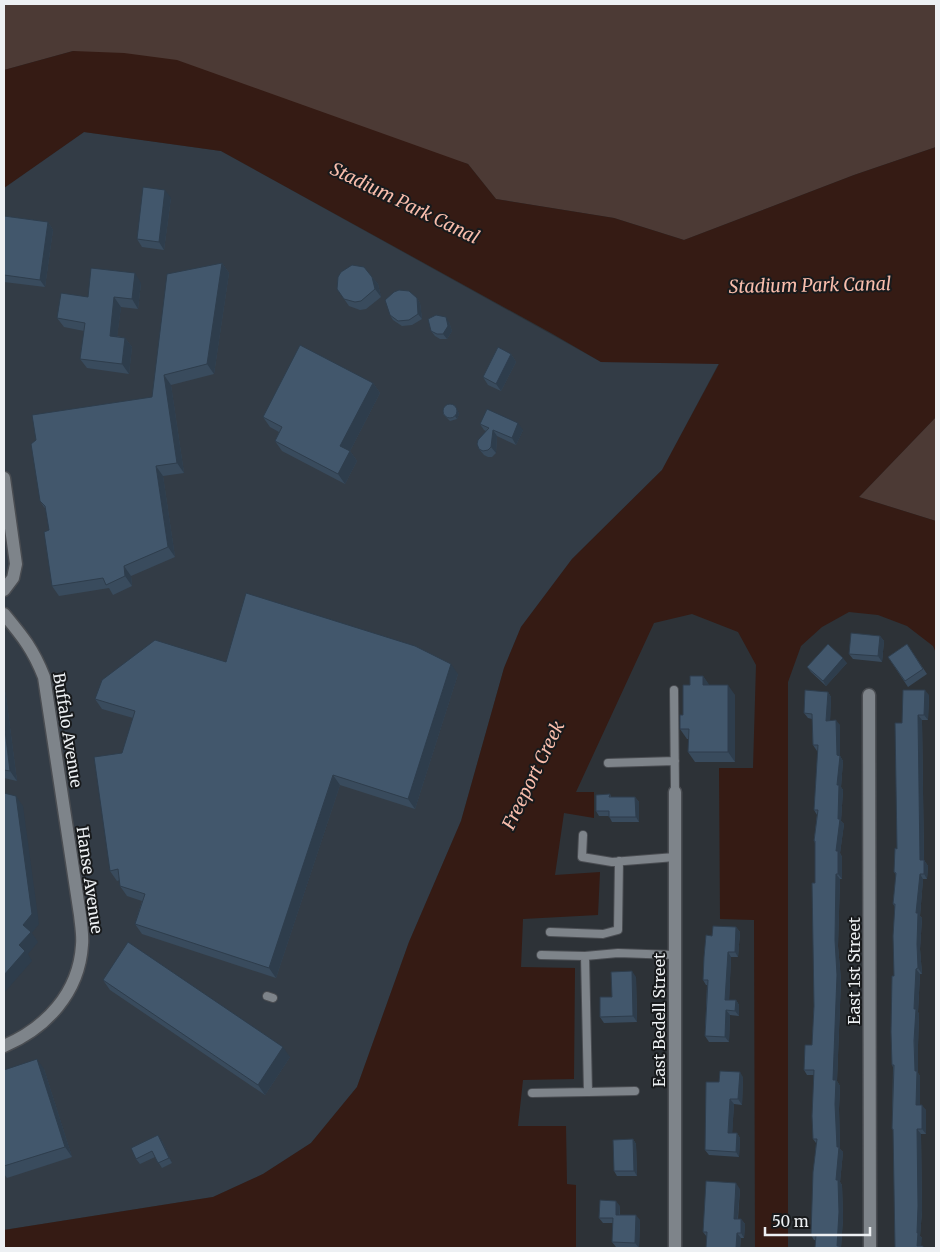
<svg xmlns="http://www.w3.org/2000/svg" width="940" height="1252" font-family="Merriweather,serif">
	<rect width="100%" height="100%" fill="#2d3237"/>
	<!-- built -->
	<path fill="#333c46" d="M84 132 221 151 601 362 719 363 662 470 572 559 521 627 504 668 461 821 409 942 357 1087 311 1143 263 1174 213 1197 4 1230V188Z"/>
	<!-- green -->
	<path fill="#4c3a35" d="M4 4H936V147L854 175 684 240 614 218 496 199 468 164 73 51 4 70Z
		M936 417V521L859 497Z"/>
	<!-- water -->
	<path fill="#351b14" d="M73 51 124 53 177 60 468 164 496 199 614 218 684 240 854 175 936 147V417L859 497 936 521V653L933 646 907 626 878 615 849 612 822 627 801 646 788 682V1248H755L754 920 720 919 719 768H753L756 665 738 632 692 614 654 623 576 792H594V818L564 813 555 875 600 872 598 915 523 919 521 967 575 968 574 1079 523 1080 518 1126H566L567 1184 576 1185V1248H4V1230L213 1197 263 1174 311 1143 357 1087 409 942 461 821 504 668 521 627 572 559 662 470 719 364 601 362 551 333 221 151 84 132 4 188V70Z"/>
	<g fill="none" stroke-linecap="round" stroke-linejoin="round">
		<defs>
			<path id="lane" d="M674 690 675 792
				M608 763 675 761
				M583 835 582 857 612 862 675 857
				M550 932 603 934 618 930 619 861
				M541 955 585 956
				M267 996 273 998
				M588 1092 635 1091
				M532 1093 588 1092 585 956 618 953 675 955"/>
			<path id="street" d="M4 478 16 564 13 578 4 590
				M4 614C23 637 33 649 44 677L80 915C81 925 83 935 82 945 79 993 46 1028 4 1046
				M869 695 870 1248
				M675 792V1248"/>
		</defs>
		<!-- lane casing -->
		<use href="#lane" stroke="#4a4d52" stroke-width="10"/>
		<!-- street casing -->
		<use href="#street" stroke="#4a4d52" stroke-width="15"/>
		<!-- lane -->
		<use href="#lane" stroke="#7e848a" stroke-width="8"/>
		<!-- street -->
		<use href="#street" stroke="#7e848a" stroke-width="12"/>
	</g>
	<!-- wall -->
	<path fill="#394b5d" d="M171 198 164 250 142 247 137 239Z
		M4 216 48 222 53 230 45 287 4 282Z
		M222 263 229 273 214 374 171 385 184 473 163 476 175 557 131 576 132 586 113 595 109 588 59 596 52 586 49 530 46 510 40 501 152 397Z
		M372 277 378 284 381 297 366 309 360 310 349 306 337 289Z
		M141 283 138 309 121 307 117 336 125 338 132 347 129 374 87 368 80 359 84 331 64 327 57 318 88 297Z
		M417 298 420 303 422 319 412 325 402 326 393 320 390 315Z
		M449 322 452 331 447 339H440L435 336 431 331Z
		M511 354 516 362 501 391 488 385 483 377Z
		M373 383 380 393 350 451 357 461 345 484 282 451 275 441 279 432 270 427 263 417Z
		M455 405 459 414 457 419 450 421 443 414Z
		M480 424 523 430 516 445 497 436 496 453 492 457H488L484 455 479 449 486 431 484 430Z
		M880 636 884 641 882 662 853 659 849 654Z
		M907 644 927 674 908 687 888 657Z
		M226 662 458 674 415 809 340 785 276 978 142 934 135 924 142 901 127 896 120 886V880L117 881 110 871 122 753 133 718 102 709 95 699Z
		M847 663 826 686 811 672 807 667Z
		M703 676 709 685 735 695V762H695L688 752V739H687L680 729 690 685Z
		M4 686 6 696 17 781 4 778Z
		M828 692 831 697 830 720 840 725V756L843 761 841 787 843 790 841 821 844 824 840 853 842 857V879H840L838 946 841 980 837 1081 840 1086 839 1109 840 1149 843 1152 840 1182 842 1185 843 1218 841 1248H815L816 1240H814L811 1235 816 1143 813 1139 814 1075H807L804 1070 812 1045 814 1006 815 883V843L814 841 817 815 814 810 818 751H817L813 745 812 719 808 718 804 713Z
		M929 695 928 720H922L924 860 928 866 927 879H923L920 916 922 918 920 949 922 974H920L918 1012 919 1014 918 1046V1073L920 1076V1105L926 1110V1134H921L922 1211 920 1236 922 1238 895 1248 894 1131 892 1129 893 1067 892 1065 894 976 895 907 893 904 896 875 894 872 897 849 902 723Z
		M610 794 611 797H635L639 802V822H612L609 816H599L596 811Z
		M736 927 740 932 738 957H731L729 1000H736L739 1005V1016L730 1015 729 1042H709L705 1036 707 985H706L703 980 712 936Z
		M636 977 637 1022 604 1023 600 1017 612 997Z
		M103 980 290 1057 265 1095 110 990Z
		M44 1069 72 1157 7 1178 4 1174V1070Z
		M743 1077 742 1105 734 1104 732 1133H737L740 1138 739 1157 709 1155 705 1150 719 1082Z
		M633 1139 636 1144 637 1176H617L614 1171Z
		M162 1141 172 1163 162 1168 155 1157 140 1164 136 1159Z
		M740 1189 738 1219H741L745 1224 744 1238H741L740 1248H706L707 1237 703 1232Z
		M620 1206V1215L640 1220 639 1248 616 1247 612 1242 613 1223H603L599 1218Z"/>
	<!-- shaded-wall -->
	<path fill="#2e3d4c" d="M165 190 171 198 164 250 159 242Z
		M48 222 53 230 45 287 40 280Z
		M222 263 229 273 214 374 207 364Z
		M135 273 141 283 138 309 132 299Z
		M372 277 378 284 381 297 375 289Z
		M114 297 121 307 116 345 110 336Z
		M417 298 420 303 422 319 418 314Z
		M446 317 449 322 452 331 447 339 443 334Z
		M125 338 132 347 129 374 122 364Z
		M511 354 516 362 501 391 496 384Z
		M164 375 171 385 184 473 177 463Z
		M373 383 380 393 350 451 357 461 345 484 338 474 340 446Z
		M455 405 459 414 457 419 455 416Z
		M518 423 523 430 516 445 512 438Z
		M493 430 497 436 496 453 491 447Z
		M156 466 163 476 175 557 168 547Z
		M124 566 131 576 132 586 125 576Z
		M880 636 884 641 882 662 878 656Z
		M843 658 847 663 826 686 823 681Z
		M451 664 458 674 415 809 408 799Z
		M703 676 710 686 703 685Z
		M728 685 735 695V762L728 752Z
		M4 686 6 696 17 781 10 771 4 722Z
		M925 690 929 695 928 720 924 715Z
		M828 692 831 697 830 726 826 721Z
		M918 715 922 720 924 865 920 860Z
		M836 720 840 725V756L843 761 841 787 843 790 841 821 844 824 840 853 842 857V879L838 874 836 851 838 819Z
		M333 775 340 785 276 978 269 968Z
		M16 796 23 806 39 924 32 933 38 942 28 954 32 961 4 993V975L19 945 23 925Z
		M635 797 639 802V822L636 817Z
		M924 860 928 866 927 879 924 874Z
		M836 874 840 879 838 946 841 980 837 1081 840 1086 839 1109 840 1149 843 1152 840 1182 842 1185 843 1218 841 1248H838L837 1246 836 1180 837 1147 833 1080Z
		M920 874 923 879 920 916 922 918 920 949 922 974 918 968 917 944 916 913Z
		M736 927 740 932 738 957 735 952Z
		M728 952 731 957 729 1005 725 1000Z
		M916 969 920 974 918 1012 919 1014 918 1046V1073L920 1076V1110L916 1105 915 1071 914 1009Z
		M632 971 636 977 637 1022 633 1016Z
		M736 1000 739 1005V1016L735 1011Z
		M726 1010 730 1015 729 1042 725 1037Z
		M283 1047 290 1057 265 1095 258 1085Z
		M37 1059 44 1069 72 1157 65 1147Z
		M740 1072 743 1077 742 1105 738 1099Z
		M730 1099 734 1104 732 1138 728 1133Z
		M922 1105 926 1110V1134L922 1129Z
		M917 1129 921 1134 922 1211 920 1236 922 1238 921 1248 917 1246Z
		M737 1133 740 1138 739 1157 736 1152Z
		M158 1135 162 1141 172 1163 169 1158Z
		M633 1139 636 1144 637 1176 634 1171Z
		M736 1183 740 1189 737 1224 734 1219Z
		M616 1201 620 1206 619 1220 616 1215Z
		M636 1215 640 1220 639 1248 635 1243Z
		M741 1219 745 1224 744 1238 741 1233Z
		M737 1233 741 1238 740 1248H736Z"/>
	<!-- building -->
	<path fill="#42576c" stroke="#2e3d4c" d="M143 187 165 190 159 242 137 239Z
		M4 216 48 222 40 280 4 275Z
		M222 263 207 364 164 375 177 463 156 466 168 547 124 566 125 576 106 585 103 578 52 586 44 532 49 530 45 506 40 501 31 444 36 440 32 415 152 397 167 274Z
		M352 265 364 267 372 277 375 289 361 301 355 302 344 299 337 289 338 277 341 272Z
		M91 268 135 273 132 299 114 297 110 336 125 338 122 364 80 359 85 323 57 318 61 293 88 297Z
		M399 290 409 291 417 298 418 314 409 320 398 321 390 315 385 300 394 292Z
		M436 315 446 317 448 326 443 334H437L431 331 428 319Z
		M300 345 373 383 340 446 350 451 338 474 275 441 282 427 263 417Z
		M498 347 511 354 496 384 483 377Z
		M443 411a7 7 0 1 1 14 0a7 7 0 1 1-14 0Z
		M487 409 518 423 512 438 493 430 491 447 488 450 483 451 479 449 477 444 478 440 489 428 480 424Z
		M246 593 415 646 451 664 408 799 333 775 269 968 135 924 145 894 120 886 118 869 110 871 94 757 122 753 135 711 95 699 102 680 155 640 226 662Z
		M851 633 880 636 878 656 849 654Z
		M828 644 843 658 823 681 807 667Z
		M907 644 923 669 905 681 888 657Z
		M690 676H703V685H728V752H688L689 729H680V715H683V685H690Z
		M805 690 828 692 826 721 836 720 837 755 840 756 837 785H839L838 819H840L836 851H838V874H836L835 940 837 975 833 1080H836L835 1104 837 1147H839L836 1180H838L839 1212 837 1246H839V1248H815L816 1235H811L813 1172 817 1139H813L812 1116 814 1070H804L805 1045H812L814 1006 812 883H815V841H814L818 810H814L818 745H813L812 714 804 713Z
		M903 690H925L924 715H918L920 860H924V874H920L916 913H918L917 944 918 968 916 969 914 1009H916L914 1041 915 1071H917L916 1105H922V1129H917L918 1206 917 1233H918L917 1246H923V1248H895L893 1129H892L894 1065H892L891 1032 892 976H894L893 936 895 904H893L896 873 894 872 895 848 897 849 895 723H902Z
		M4 722 10 771 4 770Z
		M4 793 16 796 32 914 23 925 31 932 19 945 25 951 4 975Z
		M610 794 609 797H635L636 817H609V811H596V795Z
		M713 926 736 927 735 952H728L725 1000H736L735 1011 726 1010 725 1037 705 1036 708 980H703L704 957 706 935 712 936Z
		M128 942 283 1047 258 1085 103 980Z
		M632 971 633 1016 600 1017V997H612L611 972Z
		M37 1059 65 1147 4 1166V1070Z
		M720 1071 740 1072 738 1099H730L728 1133H737L736 1152 705 1150 706 1082H719Z
		M158 1135 169 1158 158 1163 152 1151 136 1159 131 1148Z
		M633 1139 634 1171H614L613 1140Z
		M706 1181 736 1183 734 1219H741V1233H737L736 1248H706L707 1232H703Z
		M600 1200 616 1201V1215H636L635 1243 612 1242 613 1218H599Z"/>
	<g text-anchor="middle" dominant-baseline="central" stroke-width="4" stroke-linejoin="round" paint-order="stroke">
		<!-- street labels -->
		<g font-size="16" fill="#edf0f3" stroke="#181a1c">
			<text transform="translate(68 730) rotate(81)">Buffalo Avenue</text>
			<text transform="translate(90 880) rotate(82)">Hanse Avenue</text>
			<text transform="translate(854 971) rotate(-90)">East 1st Street</text>
			<text transform="translate(659 1020) rotate(-90)">East Bedell Street</text>
		</g>
		<!-- water labels -->
		<g font-size="18" font-style="italic" fill="#f8bdac" stroke="#181a1c">
			<text transform="translate(405 203) rotate(26)">Stadium Park Canal</text>
			<text transform="translate(810 285) rotate(-1)">Stadium Park Canal</text>
			<text transform="translate(533 775) rotate(-64)">Freeport Creek</text>
		</g>
	</g>
	<!-- border -->
	<rect width="940" height="1252" fill="none" stroke="#edf0f3" stroke-width="10"/>
	<!-- scale -->
	<path d="M765 1227v8h105v-8" fill="none" stroke="#edf0f3" stroke-width="2.5"/>
	<text x="772" y="1227" font-size="15" fill="#edf0f3" stroke="#181a1c" stroke-width="4" paint-order="stroke">50 m</text>
</svg>
